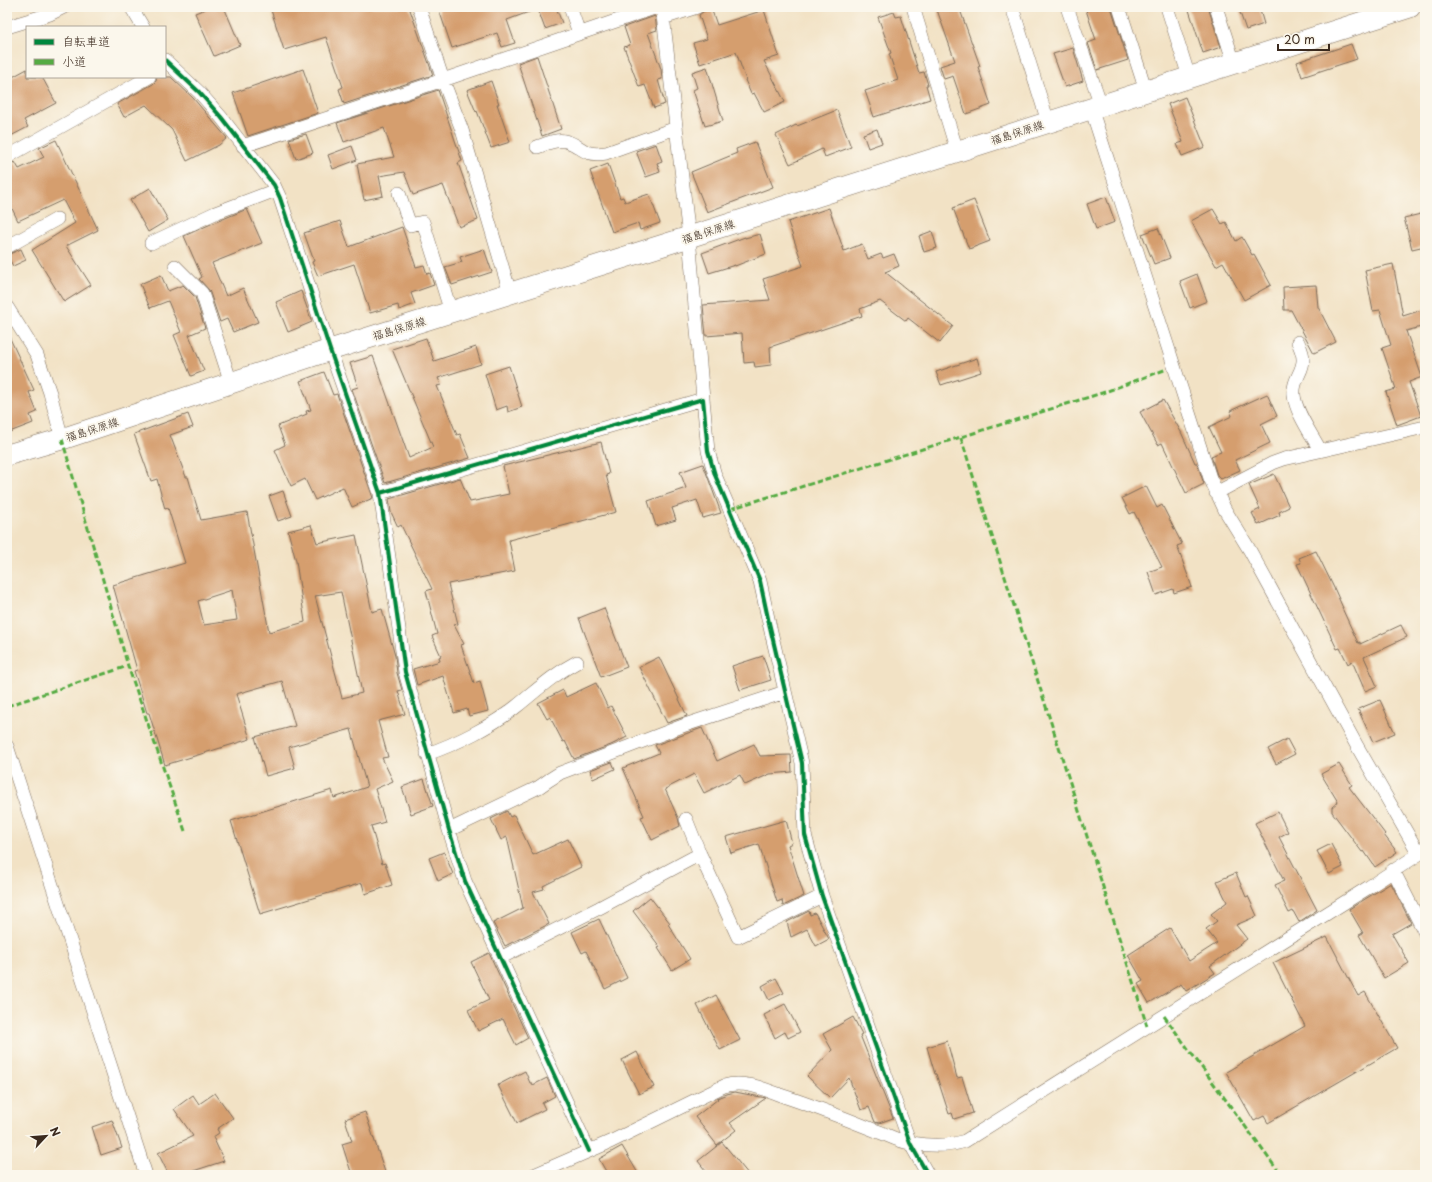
<svg xmlns="http://www.w3.org/2000/svg" width="1432" height="1182" font-family="'Playpen Sans','Klee One',sans-serif">
	<rect width="100%" height="100%" fill="#fbf7ec"/>
	<filter id="ink" filterUnits="userSpaceOnUse"><feTurbulence type="fractalNoise" baseFrequency=".025" numOctaves="2"/><feDisplacementMap in="SourceGraphic" scale="8" xChannelSelector="R" yChannelSelector="G"/><feConvolveMatrix kernelMatrix="1 2 1 2 8 2 1 2 1" color-interpolation-filters="sRGB"/></filter>
	<filter id="wash" filterUnits="userSpaceOnUse"><feTurbulence type="fractalNoise" baseFrequency=".012" numOctaves="4" result="noise"/><feDisplacementMap in="SourceGraphic" scale="16" xChannelSelector="R" yChannelSelector="G"/><feGaussianBlur stdDeviation="0.9" result="paint"/><feColorMatrix in="noise" values="0 0 0 0 0 0 0 0 0 0 0 0 0 0 0 0 0 1.4 0 .05"/><feComposite in="paint" operator="in"/></filter>
	<g filter="url(#wash)">
		<rect width="100%" height="100%" fill="#f2e2c5"/>
		<g id="blocks">
			<!-- building -->
			<path fill="#d59e6e" fill-rule="evenodd" d="M210 7H224L240 45 214 56 195 13Z
				M270 7H409L433 75 344 104 339 89 343 87 326 37 284 50Z
				M438 7H537V9L507 20 515 43 502 47 497 33 452 48Z
				M537 7H556L562 23 545 29Z
				M936 7H959L980 66 978 67 991 105 966 114 953 76 944 79 940 66 955 61Z
				M1085 7H1111L1128 60 1097 70 1088 43 1096 40Z
				M1188 7H1208L1221 47 1203 53Z
				M1238 7H1259L1264 24 1246 30Z
				M711 8 717 25 764 10 779 56 764 61 785 102 764 112 754 93 751 94 745 80H746L736 52 700 64 693 43 707 39 699 15 704 11Z
				M894 12 896 17 901 16 919 73 924 72 928 85H926L930 99 874 117 865 91 898 80 889 54 891 53 878 17Z
				M655 16 657 30 648 33 661 69 662 79 658 80 665 104 654 108 645 85 639 87 624 47 630 45 624 27Z
				M1351 44 1357 59 1302 77 1297 62Z
				M1073 48 1083 81 1065 87 1053 54Z
				M537 56 561 129 542 136 518 63Z
				M707 67 723 121 705 126 693 90 697 88 692 72Z
				M27 69V77H42L56 103 24 120 28 127 7 138V80Z
				M303 69 318 113 248 136 233 93Z
				M157 77H171L193 98 227 138 219 145 187 161 172 130 146 105 124 117 117 104 153 84 156 81Z
				M491 81 499 104H497L510 142 491 148 477 111 476 112 467 90Z
				M438 90 462 161 458 163 478 220 459 227 443 185 413 195 404 172 379 176 383 196 364 200 357 164 394 157 384 128 344 142 337 123Z
				M1185 97 1205 147 1182 156 1177 144 1183 142 1168 104Z
				M837 110 851 147 825 157 822 149 790 164 776 135 796 125 797 126Z
				M877 129 882 143 868 148 863 134Z
				M306 134 313 153 296 159 289 139Z
				M56 140 98 230 66 246 91 285 64 302 32 250 75 223 63 200 18 221 7 198V165L15 162 19 169 44 157 39 148Z
				M755 142 773 187 707 212 691 172 737 153 736 149Z
				M656 144 662 161 657 163 660 172 646 177 636 151Z
				M352 146 357 160 333 169 328 155Z
				M608 164 620 198 623 197 625 202 649 194 660 223 640 230 638 223 612 232 590 171Z
				M150 188 168 220 148 232 130 200Z
				M1106 197 1115 222 1096 229 1087 204Z
				M974 200 990 241 969 249 953 208Z
				M829 208 844 251 862 244 868 259 881 254 883 258 894 254 899 266 885 272 953 326 940 343 908 318 906 321 880 301 860 309 862 316 770 347 771 365 755 367 754 362 744 363 742 333 706 336 703 305 770 300 763 279 803 266 788 222Z
				M247 209 262 243 212 263 226 296 243 288 258 322 233 332 227 319 220 322 209 290 199 279 202 277 184 236 211 224Z
				M1213 209 1222 224 1226 222 1236 241 1242 237 1252 255 1254 254 1271 285 1244 300 1223 262 1216 266 1191 221Z
				M1425 213V246L1412 249 1404 218Z
				M340 221 349 247 402 227 416 267 424 265 427 274 430 273 434 285 411 293 415 304 399 310 398 305 370 313 354 264 318 276 312 262 314 261 304 233Z
				M1158 228 1170 258 1154 264 1142 234Z
				M932 231 937 248 924 252 919 236Z
				M760 234 766 254 735 266V265L709 273 702 253 745 237V238Z
				M21 249 26 260 13 266 7 255Z
				M484 249 492 272 452 285 445 267 462 262 460 257Z
				M1393 264 1403 316 1425 309V326L1406 331 1422 377 1409 382 1421 416 1397 425 1386 392 1396 389 1382 348 1391 345 1380 310 1373 311 1365 270Z
				M1197 274 1207 301 1190 308 1180 281Z
				M161 275 168 291 183 285 195 297 205 328 189 335 204 371 191 376 174 335 181 332 168 301 150 308 140 284Z
				M1316 285 1318 307 1336 342 1314 353 1291 310H1284L1283 287Z
				M301 291 312 322 288 332 276 302Z
				M7 332 34 390 29 392 37 412 30 415 33 423 7 433Z
				M426 338 434 361 476 347 481 364 438 378 441 385 437 386 457 435 460 434 470 458 385 483 352 389 358 387 350 363 373 356 409 458 433 447 392 349Z
				M977 358 981 372 941 385 936 372Z
				M509 366 522 407 508 412 507 406 496 410 485 374Z
				M324 372 333 395 337 394 372 495 373 498 352 507 343 487 315 500 305 479 291 486 275 450 285 445 278 426 307 414 306 411 311 410 300 381Z
				M1267 394 1277 416 1261 424 1270 443 1235 460 1240 470 1221 479 1217 475 1211 456 1221 452 1209 427 1232 416 1230 411Z
				M1163 400 1181 432 1195 463H1197L1204 484 1186 493 1162 443 1158 445 1140 412Z
				M188 414 193 427 170 435 186 477H188L201 520 247 512 269 632 305 622 296 561 288 531 311 525 317 543 356 535 372 612 382 609 395 656 397 673 402 690 398 691 405 714 378 721 388 757 382 758 393 781 375 789 385 822 371 826 382 864 385 863 392 885 365 894 362 883 260 914 231 821 332 790 334 798 367 787 351 729 289 747 295 768 266 776 255 737 295 726 282 681 236 694 250 739 165 765 149 713H147L134 671 137 670 113 585 185 563 168 508 165 509 157 479 151 481 134 434ZM232 590 237 620 204 625 198 601ZM341 592 362 693 342 698 315 596Z
				M601 442 609 474 606 475 616 512 509 540 515 571 448 584 458 624 454 625 464 644 461 645 474 683 480 681 488 711 469 716 467 709 454 713 443 676 417 685 413 669 440 661 439 657 441 656 432 636 437 634 426 591 432 589 401 525 398 527 391 512 389 499 460 478 470 502 509 494 503 466Z
				M703 464 721 513 703 518 697 500 672 508 676 520 656 526 648 501 686 488 680 472Z
				M1274 474 1289 507 1279 512 1280 515 1258 525 1252 513 1260 509 1249 485Z
				M1146 486 1157 508 1162 505 1182 544 1177 546 1192 587 1174 593 1173 589 1156 595 1148 572 1162 567 1134 512 1130 514 1122 498Z
				M283 491 292 516 278 521 269 496Z
				M1316 551 1335 590 1343 608H1342L1358 643 1360 642V644L1401 625 1407 637 1364 657 1377 686 1365 691 1352 661 1348 664 1340 648 1337 649 1297 564 1301 563 1299 558Z
				M604 608 627 667 601 677 579 618Z
				M763 656 771 680 740 690 732 666Z
				M659 657 687 716 667 723 639 667Z
				M596 683 608 708 611 706 627 737 611 745 574 759 565 741 563 742 550 717 547 719 538 703 563 690 566 697Z
				M1380 700 1395 733 1373 742 1358 709Z
				M702 728 717 761 754 744 760 756 791 755 792 772 770 774 745 785 740 775 704 793 694 774 665 789 678 818 680 826 652 840 641 817 644 816 623 768 659 753 655 745Z
				M1287 739 1295 754 1276 764 1268 749Z
				M612 762 615 769 593 779 590 770Z
				M1339 764 1352 785 1349 787 1385 834 1384 835 1397 852 1375 867 1364 851 1362 852 1332 812V807L1338 802 1321 774Z
				M424 779 433 806 411 814 402 787Z
				M507 811 510 817 514 815 533 855 568 839 581 867 543 886 544 889 533 892 549 924 505 946 493 923 523 908 507 837 501 840 491 819Z
				M1278 812 1288 832 1279 837 1317 910 1299 922 1293 911 1289 913 1275 885 1284 881 1255 823Z
				M786 820 792 843 788 845 804 896 783 906 782 900 777 902 759 844 731 853 726 837Z
				M1331 844 1343 867 1329 874 1317 851Z
				M444 852 453 874 438 881 429 858Z
				M1236 873 1246 897 1248 896 1257 916 1236 925 1247 939 1210 966 1215 973 1186 991 1181 984 1149 1003 1138 984 1143 981 1128 955 1170 928 1189 961 1217 943 1206 929 1217 921 1211 914 1227 902 1217 881Z
				M1391 883 1411 923 1392 934 1409 963 1384 978 1359 935 1363 933 1349 909Z
				M650 897 670 923 668 924 690 959 672 970 658 948 660 947 633 911Z
				M809 911 810 915 815 913 829 939 816 946 807 929 791 937 787 922Z
				M599 919 627 978 605 989 586 951 582 953 572 932Z
				M1327 937 1358 996 1365 992 1397 1048 1268 1123 1264 1116 1254 1121 1226 1072 1305 1026 1273 963Z
				M489 953 528 1038 516 1045 503 1019 478 1031 468 1010 489 1000 471 962Z
				M776 978 784 993 769 1000 762 986Z
				M716 995 740 1040 720 1050 697 1005Z
				M785 1004 800 1032 788 1038 785 1032 775 1038 764 1015Z
				M853 1017 862 1034 860 1035 893 1118 879 1123 875 1122 869 1107 861 1110 849 1078 830 1098 807 1076 832 1050 823 1034Z
				M947 1041 957 1078 962 1077 973 1113 954 1119 952 1113 949 1114 936 1074H935L927 1047Z
				M637 1052 654 1087 639 1094 622 1060Z
				M525 1071 530 1083H532L533 1085 547 1078 555 1096 542 1103 545 1109 517 1123 498 1085Z
				M735 1092 766 1098 730 1123 736 1130 717 1145 695 1117 718 1099 717 1098 727 1094Z
				M215 1093 233 1118 217 1129 219 1133 213 1137 224 1161 181 1175H169L158 1153 193 1136 174 1109 193 1095 199 1104Z
				M365 1112 386 1175H352L342 1144 352 1141 345 1119Z
				M112 1120 122 1148 101 1155 92 1127Z
				M722 1142 749 1175H709L698 1161Z
				M622 1146 639 1175H608L599 1159Z"/>
		</g>
	</g>
	<g filter="url(#ink)">
		<use href="#blocks" fill-opacity="0" stroke="#7b6a58" stroke-width="1"/>
		<g fill="none" stroke-linecap="round" stroke-linejoin="round">
			<defs>
				<path id="street" d="M131 7 143 27
					M419 7 443 80 462 130 510 293
					M570 7 579 33
					M662 7 689 237 703 399
					M913 7 957 151
					M1012 7 1048 122
					M1067 7 1101 105
					M1119 7 1146 91
					M1167 7 1189 77
					M1216 7 1234 63
					M663 18 697 7
					M7 27 50 14 64 7
					M165 60 199 92 221 117 274 185 280 198 330 350 380 493 405 672 449 830 465 881 589 1151
					M1091 108 1210 478 1225 510 1249 549 1357 746 1419 854
					M243 146 443 80 657 7
					M537 147C546 144 556 139 565 141 583 145 581 157 606 153L676 128
					M7 157 149 77
					M399 193 410 225 423 222 451 312
					M151 243 215 213 276 190
					M7 247 57 219
					M175 266 202 293 231 383
					M7 307 37 355 50 393 62 439
					M1298 342C1300 347 1303 353 1303 359 1304 371 1292 380 1294 395 1295 411 1312 435 1320 450
					M380 493 703 399 708 451 715 475 760 581 769 623 802 763 805 835 822 896 910 1143 928 1175
					M1216 493 1273 463 1284 459 1425 427
					M7 746 146 1175
					M427 754C456 744 494 725 517 706 537 690 554 674 577 662
					M686 819 700 854 738 937 822 896
					M449 830 539 787 549 780 560 773 685 725 785 692
					M1393 870 1425 933
					M500 958 599 908 700 854
					M534 1175 612 1141 724 1086C744 1080 764 1089 783 1096 814 1106 844 1118 874 1130 886 1134 899 1142 911 1143 929 1146 948 1147 965 1141L1369 887 1419 854 1425 847"/>
				<path id="primary" d="M7 455 62 439 330 350 689 237 1410 7"/>
			</defs>
			<!-- street casing -->
			<use href="#street" stroke="#7b6a58" stroke-width="14"/>
			<!-- primary casing -->
			<use href="#primary" stroke="#7b6a58" stroke-width="22"/>
			<!-- street -->
			<use href="#street" stroke="#fff" stroke-width="13"/>
			<!-- primary -->
			<use href="#primary" stroke="#fff" stroke-width="21"/>
			<!-- quiet -->
			<path stroke="#55ab43" stroke-width="3" stroke-dasharray="6 3" stroke-linecap="butt" d="M961 438 1147 1026
				M62 439 128 666 185 831
				M730 509 1102 393 1167 369
				M7 706 128 666
				M1164 1016 1281 1175"/>
			<defs>
				<path id="cycleway" d="M165 60 199 92 221 117 274 185 280 198 330 350 380 493 405 672 449 830 465 881 589 1151
					M380 493 703 399 708 451 715 475 760 581 769 623 802 763 805 835 822 896 910 1143 928 1175"/>
			</defs>
			<!-- cycleway casing -->
			<use href="#cycleway" stroke="#fbf7ec" stroke-width="6"/>
			<!-- cycleway -->
			<use href="#cycleway" stroke="#00873e" stroke-width="4"/>
		</g>
	</g>
	<g text-anchor="middle" dominant-baseline="central" stroke-width="4" stroke-linejoin="round" paint-order="stroke">
		<!-- street labels -->
		<g font-size="11" fill="#3b2a1e" stroke="#fbf7ec">
			<text transform="translate(1017 132) rotate(-18)">福島保原線</text>
			<text transform="translate(708 231) rotate(-18)">福島保原線</text>
			<text transform="translate(399 328) rotate(-17)">福島保原線</text>
			<text transform="translate(92 429) rotate(-18)">福島保原線</text>
		</g>
	</g>
	<!-- margin -->
	<rect width="1432" height="1182" fill="none" stroke="#fbf7ec" stroke-width="24"/>
	<!-- legend -->
	<rect x="26" y="26" width="140" height="52" fill="#fbf7ec" stroke="#aea59a"/>
	<rect x="34" y="39" width="20" height="6" fill="#00873e" stroke="#aea59a"/>
	<text x="62" y="46" font-size="12" fill="#3b2a1e">自転車道</text>
	<rect x="34" y="59" width="20" height="6" fill="#55ab43" stroke="#aea59a"/>
	<text x="62" y="66" font-size="12" fill="#3b2a1e">小道</text>
	<!-- north arrow -->
	<g transform="translate(46 1136) rotate(64)" stroke="#fbf7ec" stroke-width="3" paint-order="stroke">
	<path d="M0-3L7 15L0 10L-7 15Z" fill="#3b2a1e"/>
	<text y="-6" font-size="11" font-weight="bold" text-anchor="middle" fill="#3b2a1e">N</text>
	</g>
	<!-- scale -->
	<path d="M1278 44v6h51v-6" fill="none" stroke="#3b2a1e" stroke-width="2"/>
	<text x="1284" y="44" font-size="12" fill="#3b2a1e" stroke="#fbf7ec" stroke-width="3" paint-order="stroke">20 m</text>
</svg>
